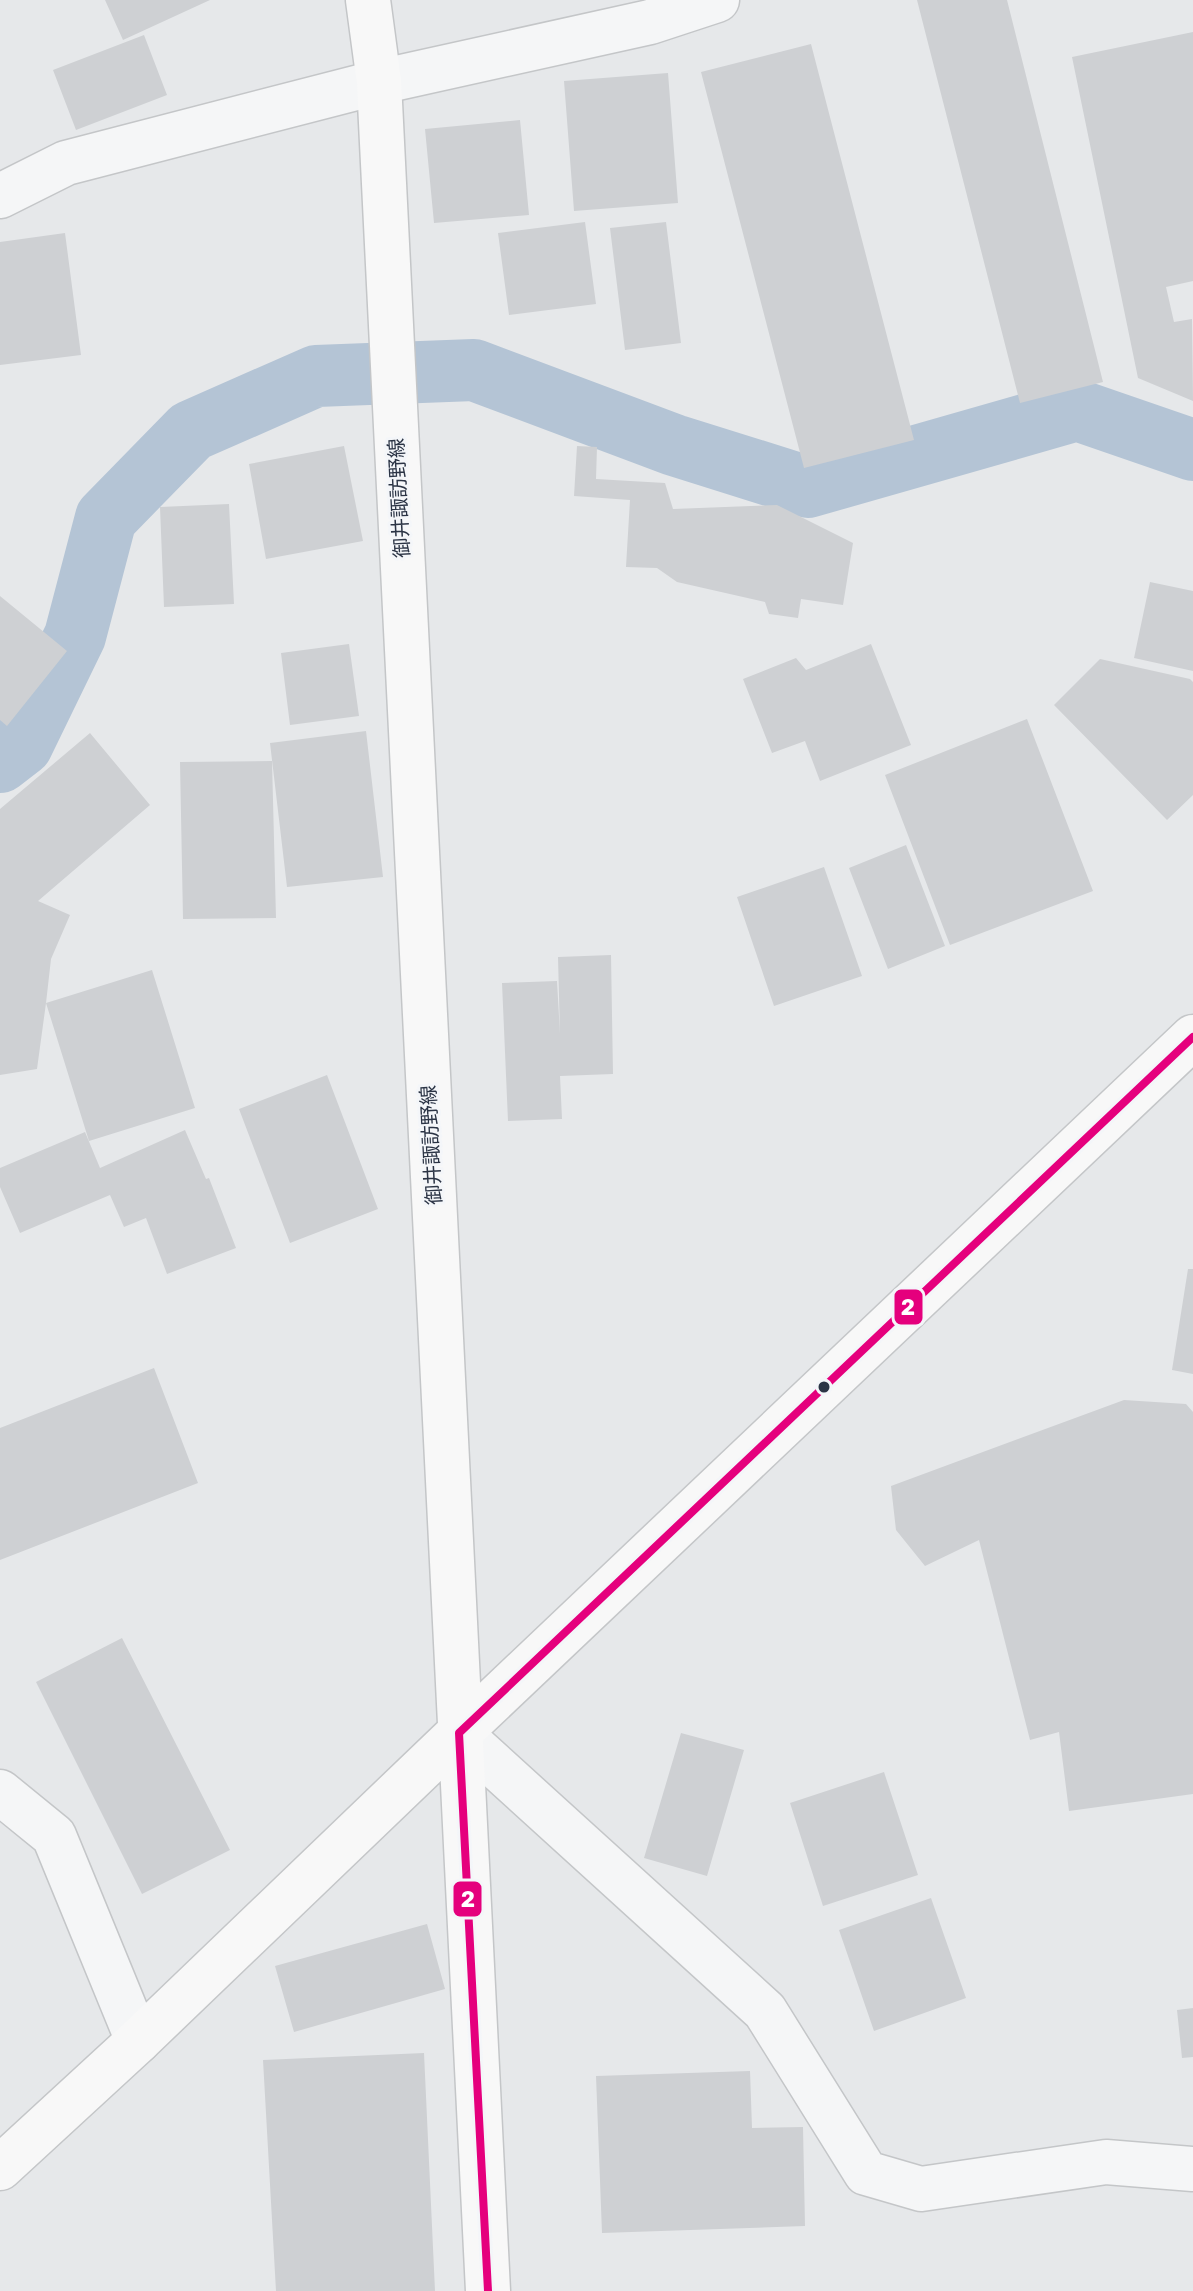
<svg xmlns="http://www.w3.org/2000/svg" width="1193" height="2291" font-family="Rubik,'Noto Sans JP',sans-serif">
	<rect width="100%" height="100%" fill="#e6e8ea"/>
	<g fill="none" stroke-linecap="round" stroke-linejoin="round">
		<!-- canal -->
		<path stroke="#b4c4d5" stroke-width="62" d="M0 762 22 745 75 636 106 518 191 431 316 376 474 370 674 445 808 487 1077 410 1193 450"/>
	</g>
	<!-- building -->
	<path fill="#ced0d3" d="M105 0H210L123 40Z
		M917 0H1007L1103 382 1020 403Z
		M1193 32V281L1166 287 1174 322 1192 319 1193 401 1138 378 1072 57Z
		M144 35 167 95 76 130 53 70Z
		M811 44 914 440 804 468 701 72Z
		M668 73 678 203 574 211 564 81Z
		M520 120 529 215 434 223 425 129Z
		M585 222 596 304 509 315 498 233Z
		M666 222 681 343 625 350 610 228Z
		M65 233 81 355 0 365V242Z
		M344 446 363 541 266 559 249 464Z
		M577 446 597 447 596 479 665 483 673 509 777 505 853 543 843 605 801 599 798 618 769 614 765 602 677 582 657 568 626 567 630 500 574 496Z
		M229 504 234 604 164 607 160 507Z
		M1150 582 1193 591V671L1134 658Z
		M0 596 67 651 7 726 0 720Z
		M349 644 359 716 290 725 281 653Z
		M871 644 911 745 820 781 805 741 772 753 743 679 796 658 806 670Z
		M1100 659 1190 679 1193 682V795L1167 820 1054 705Z
		M1027 719 1093 891 950 945 885 775Z
		M366 731 383 877 287 887 270 743Z
		M90 733 150 805 38 901 70 915 51 959 46 1003 152 970 195 1108 89 1141 46 1003 37 1069 0 1075V809Z
		M272 761 276 918 183 919 180 762Z
		M906 845 945 946 888 969 849 868Z
		M824 867 862 976 774 1006 737 897Z
		M611 955 613 1074 560 1076 562 1119 508 1121 502 983 557 981 560 1034 558 957Z
		M327 1075 378 1209 290 1243 239 1109Z
		M185 1130 206 1179 209 1178 236 1248 167 1274 146 1218 124 1227 110 1195 20 1233 0 1187V1168L85 1132 100 1168Z
		M1188 1269H1193V1374L1172 1370Z
		M154 1368 198 1483 0 1560V1428Z
		M1124 1400 1186 1404 1193 1412V1794L1069 1811 1059 1732 1030 1740 979 1540 925 1566 896 1530 891 1486Z
		M122 1638 230 1850 142 1894 36 1682Z
		M681 1733 744 1750 707 1876 644 1858Z
		M884 1772 918 1875 823 1906 790 1803Z
		M931 1898 966 1998 874 2031 839 1930Z
		M427 1924 445 1989 294 2032 275 1966Z
		M1193 2008V2057L1182 2058 1177 2010Z
		M424 2053 435 2291H276L263 2060Z
		M750 2071 752 2128 803 2127 805 2226 602 2233 596 2076Z"/>
	<g fill="none" stroke-linecap="round" stroke-linejoin="round">
		<defs>
			<path id="street" d="M0 196 66 163 379 82 650 22 717 0
				M459 1733 765 2011 866 2173 921 2189 1106 2162 1193 2169
				M0 1792 54 1836 138 2041"/>
			<path id="secondary" d="M368 0 379 82 488 2291
				M0 2168 138 2041 459 1733 1193 1037"/>
		</defs>
		<!-- street casing -->
		<use href="#street" stroke="#c4c6c8" stroke-width="47"/>
		<!-- secondary casing -->
		<use href="#secondary" stroke="#c4c6c8" stroke-width="47"/>
		<!-- street -->
		<use href="#street" stroke="#f5f6f7" stroke-width="44"/>
		<!-- secondary -->
		<use href="#secondary" stroke="#f8f8f8" stroke-width="44"/>
		<defs>
			<path id="bus-1" d="M488 2291 459 1733 1193 1037"/>
		</defs>
		<!-- bus-1 casing -->
		<use href="#bus-1" stroke="#f4f6f9" stroke-width="14"/>
		<!-- bus-1 -->
		<use href="#bus-1" stroke="#e5007d" stroke-width="8"/>
	</g>
	<!-- markers -->
	<circle fill="#2b3445" stroke="#f4f6f9" stroke-width="3" cx="824" cy="1387" r="7"/>
	<g text-anchor="middle" dominant-baseline="central" stroke-width="6" stroke-linejoin="round" paint-order="stroke">
		<!-- street labels -->
		<g font-size="20" fill="#2b3445" stroke="#f4f6f9">
			<text transform="translate(399 498) rotate(-93)">御井諏訪野線</text>
			<text transform="translate(431 1145) rotate(-93)">御井諏訪野線</text>
		</g>
	</g>
	<g stroke="#f4f6f9" stroke-width="3">
		<rect x="893" y="1288" width="31" height="38" rx="8" fill="#e5007d"/>
		<rect x="452" y="1880" width="31" height="38" rx="8" fill="#e5007d"/>
	</g>
	<g font-size="22" text-anchor="middle" font-weight="bold" fill="#fff">
		<text x="908" y="1315">2</text>
		<text x="468" y="1907">2</text>
	</g>
</svg>
